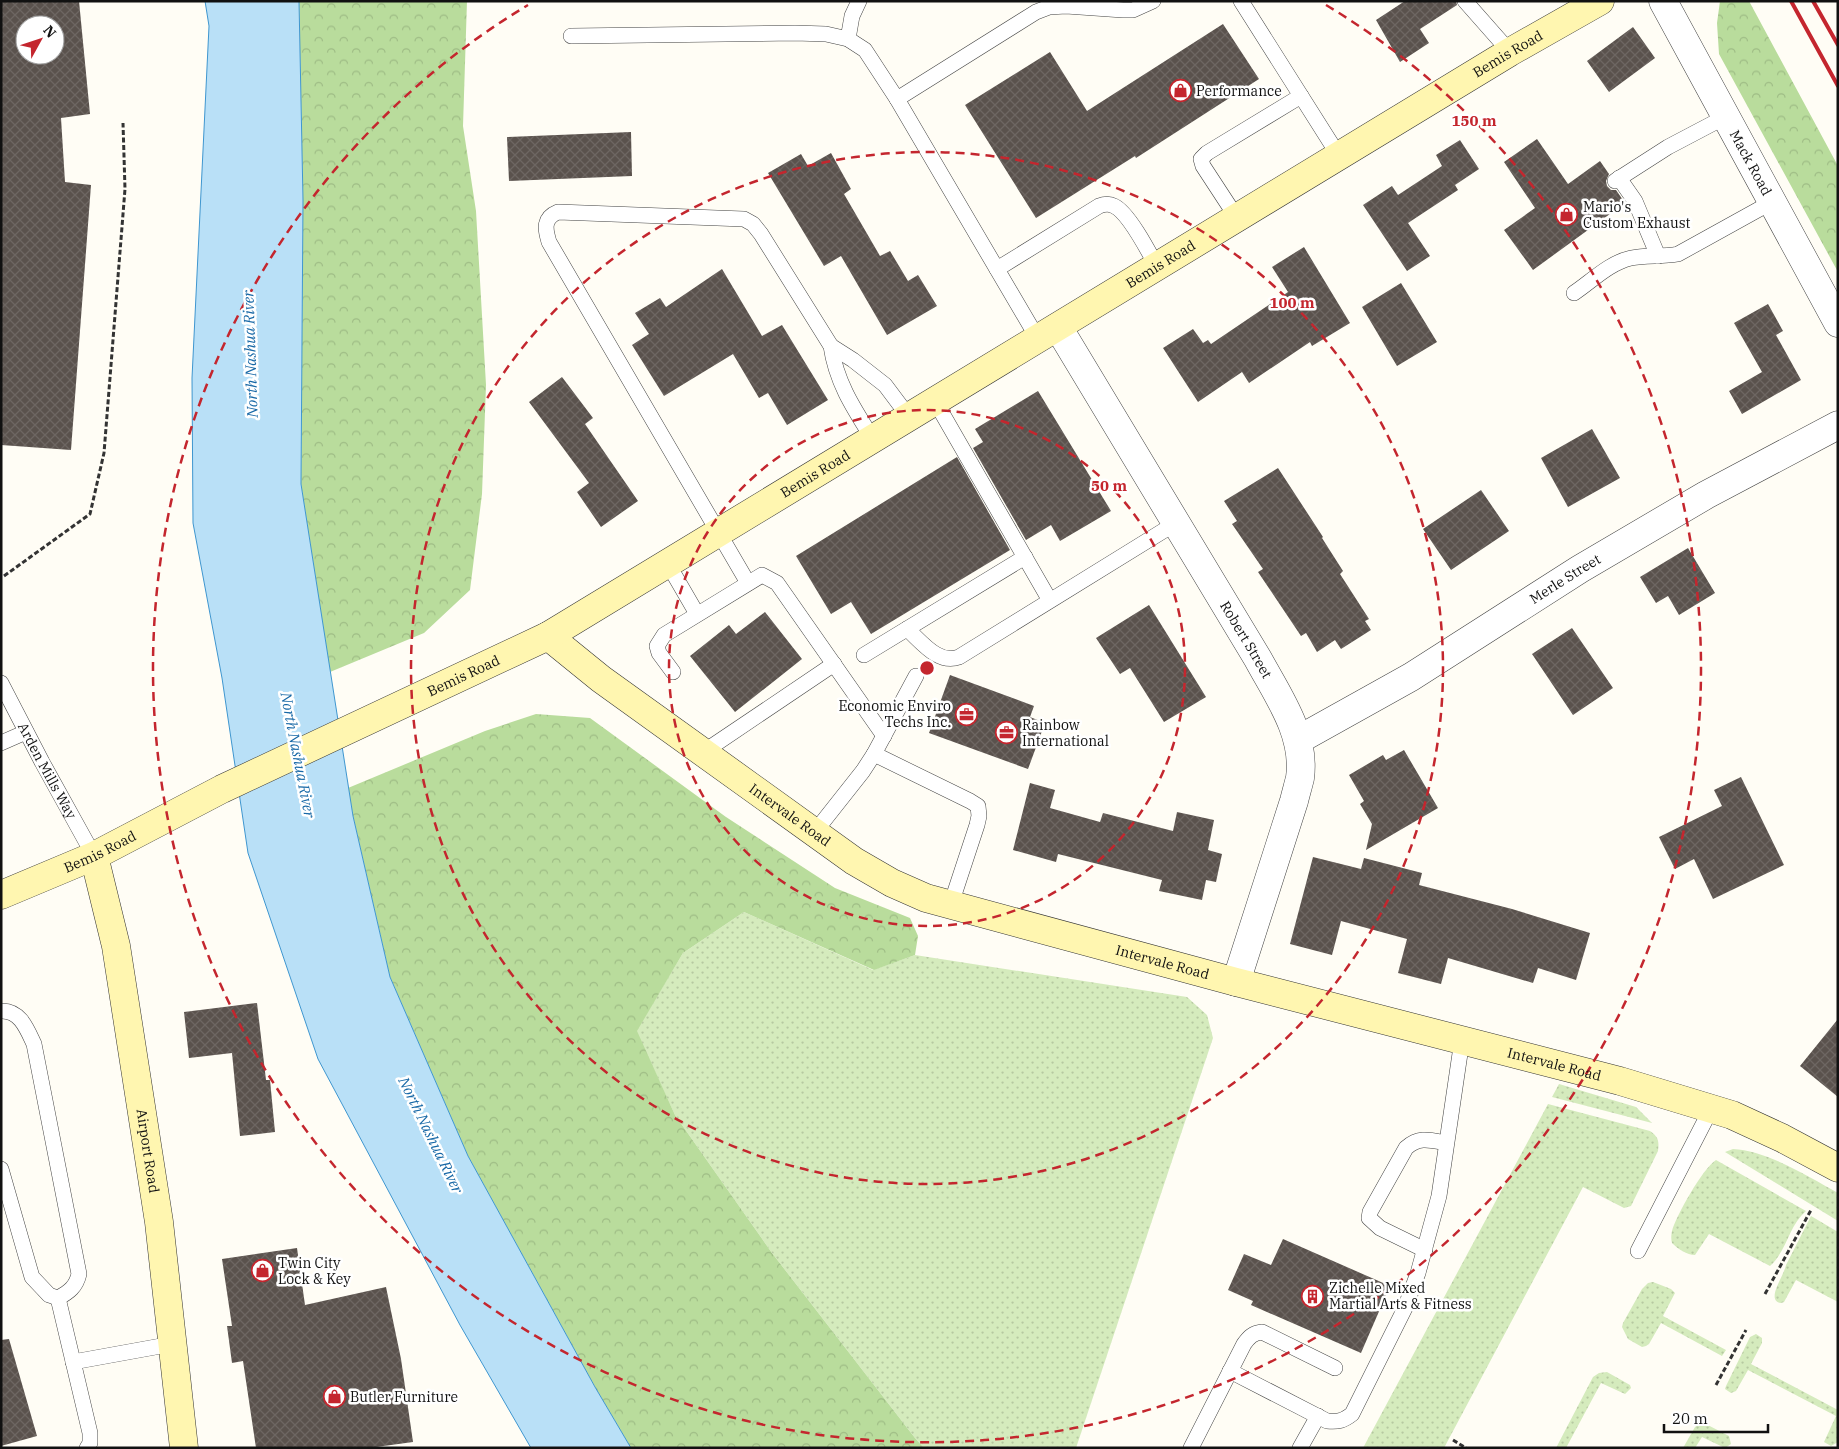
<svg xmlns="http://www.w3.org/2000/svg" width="1839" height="1449" font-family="'IBM Plex Serif',serif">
	<defs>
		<pattern id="grass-dots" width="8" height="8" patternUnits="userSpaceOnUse" patternTransform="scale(1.25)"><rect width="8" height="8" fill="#d5ebbd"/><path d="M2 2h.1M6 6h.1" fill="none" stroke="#b6c8a1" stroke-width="1.8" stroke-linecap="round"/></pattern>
		<pattern id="forest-crowns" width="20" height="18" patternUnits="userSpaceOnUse" patternTransform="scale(1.25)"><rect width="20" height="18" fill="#b9dc9c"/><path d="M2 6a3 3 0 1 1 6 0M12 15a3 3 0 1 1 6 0" fill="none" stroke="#9ebc85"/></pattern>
		<pattern id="building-cross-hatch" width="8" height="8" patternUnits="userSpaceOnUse" patternTransform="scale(1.25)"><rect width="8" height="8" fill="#5a524d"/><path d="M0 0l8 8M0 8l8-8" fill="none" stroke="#6d6662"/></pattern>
	</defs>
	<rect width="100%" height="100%" fill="#fffdf5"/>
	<!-- grass -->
	<path fill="url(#grass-dots)" d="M744 912 873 970 915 955 1187 997 1207 1015 1213 1038 1076 1448H924L915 1438 772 1253 675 1115 636 1031 683 953Z
		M1559 1084 1636 1107 1652 1123 1552 1097Z
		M1548 1104 1650 1131C1659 1137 1659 1142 1658 1151L1631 1206 1624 1208 1583 1187 1444 1448H1363Z
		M1733 1149C1766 1150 1809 1177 1838 1193V1221L1725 1152Z
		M1716 1160 1806 1211C1789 1225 1787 1251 1770 1266L1709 1234 1695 1255C1687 1255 1678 1249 1672 1243 1671 1239 1671 1236 1672 1231 1676 1216 1703 1168 1716 1160Z
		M1811 1216 1838 1232V1302L1796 1280 1784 1302 1781 1303C1765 1301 1784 1276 1786 1265Z
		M1653 1282 1671 1289 1675 1293 1663 1316 1726 1350 1722 1356 1661 1323 1649 1344 1646 1346 1642 1347 1628 1339 1622 1327 1623 1323 1642 1289 1648 1283Z
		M1756 1334 1762 1338V1343L1751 1364 1838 1410V1442L1831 1446 1824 1442 1836 1416 1748 1370 1736 1391 1731 1393 1725 1389 1726 1386 1750 1337Z
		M1607 1372 1630 1385 1631 1388 1625 1394 1601 1383 1566 1448H1556L1593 1377 1599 1373Z
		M1702 1422 1729 1436 1731 1444 1725 1448 1702 1437 1695 1448H1683L1695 1427Z"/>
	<!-- forest -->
	<path fill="url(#forest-crowns)" d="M299 1H467L463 126 476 211 486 385 482 494 470 590 424 633 330 672 301 484 303 200Z
		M1720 1H1749L1838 166V272L1719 54 1717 23Z
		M536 714 590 718 726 817 835 888 910 918 918 936 915 955 874 970 744 912 683 953 637 1031 675 1115 772 1253 915 1438 924 1448H631L595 1387 468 1156 390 977 353 816 348 788 485 731Z"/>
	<!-- water -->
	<path fill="#b9e0f7" stroke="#3f96cf" d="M205 1H299L303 200 301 484 353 816 390 977 468 1156 595 1387 631 1448H531L460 1325 318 1059 248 853 222 678 193 523 192 378 209 26Z"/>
	<!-- building -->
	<path fill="url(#building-cross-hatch)" fill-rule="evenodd" d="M1 1H79L90 114 61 118 65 182 91 185 71 450 1 445ZM25 25H55V55H25Z
		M1405 1H1456L1457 5 1420 29 1429 43 1400 62 1376 20Z
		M1223 24 1259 79 1136 158 1135 156 1036 218 965 105 1050 52 1087 111Z
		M1633 27 1655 58 1609 92 1587 61Z
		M631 132 632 176 509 181 507 137Z
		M1537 139 1568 184 1600 161 1609 174 1606 181 1607 186 1611 190H1616L1625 203 1533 270 1504 230 1535 208 1504 162Z
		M1460 140 1479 169 1455 185 1458 190 1408 223 1430 256 1407 271 1363 205 1392 186 1398 195 1442 166 1436 155Z
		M831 153 851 189 844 194 880 256 890 251 908 281 918 275 937 306 887 335 841 256 824 266 768 173 801 154 808 166Z
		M1304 247 1350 323 1312 346 1310 342 1249 383 1242 372 1198 402 1163 348 1193 329 1203 343 1208 340 1211 344 1288 292 1272 267Z
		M722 269 762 336 782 325 828 400 787 425 768 393 759 398 733 354 664 396 632 345 649 334 635 313 660 298 666 307Z
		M1401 283 1437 342 1397 366 1362 307Z
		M1768 304 1783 331 1776 335 1801 380 1742 414 1729 391 1762 372 1734 323Z
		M562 377 593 418 585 424 638 501 601 527 577 492 589 483 529 402Z
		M1038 391 1111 511 1060 541 1051 525 1026 540 973 448 983 442 975 429Z
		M1592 429 1620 478 1568 507 1541 458Z
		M957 457 1010 550 871 634 851 602 831 614 796 556Z
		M1278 468 1323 537 1322 538 1343 571 1340 574 1369 619 1365 621 1371 630 1341 649 1335 640 1317 652 1306 633 1301 636 1258 572 1263 569 1232 524 1237 521 1224 501Z
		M1481 490 1509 531 1451 570 1423 529Z
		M1688 548 1715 593 1679 615 1668 596 1656 603 1640 577Z
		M1149 605 1206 697 1164 722 1130 668 1120 674 1096 638Z
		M765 612 802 659 735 712 690 656 729 625 736 634Z
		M1572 628 1613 688 1573 715 1532 654Z
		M950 675 1034 706 1030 717 1045 723 1028 769 929 733Z
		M1404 750 1438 808 1366 850 1372 824 1360 804 1364 801 1349 775 1383 755 1386 760Z
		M1741 777 1784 865 1713 899 1694 859 1675 869 1659 837 1722 806 1714 790Z
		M1030 783 1055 790 1050 808 1100 822 1103 813 1173 831 1177 812 1214 820 1208 850 1222 854 1216 882 1206 880 1202 900 1159 891 1162 880 1058 854 1056 862 1013 850Z
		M1313 857 1361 869 1364 858 1422 873 1419 885 1512 909 1590 933 1576 980 1538 968 1533 983 1448 958 1441 984 1398 973 1407 939 1341 921 1332 955 1290 944Z
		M257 1003 266 1080H270L275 1132 240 1136 232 1053 189 1058 184 1012Z
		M1838 1019V1097L1800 1066Z
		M1283 1239 1390 1286 1361 1353 1251 1305 1253 1301 1228 1290 1244 1254 1271 1265Z
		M297 1248 305 1305 386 1287 401 1359 413 1442 369 1448H256L243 1361 232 1363 227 1326H232L222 1259Z
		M9 1339 37 1436 1 1446V1340Z"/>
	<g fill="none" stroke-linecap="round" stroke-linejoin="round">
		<defs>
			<g id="lane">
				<path d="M1241 1 1339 156"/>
				<path d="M1465 1 1510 52"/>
				<path d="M571 36 795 33 826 34 848 39 865 50 897 99 1038 339"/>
				<path d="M848 39 852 16 859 1"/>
				<path d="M897 99 1036 12 1049 7 1066 6 1123 10H1133L1153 1"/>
				<path d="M1619 178 1635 201 1658 256"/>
				<path d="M1615 181 1668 147 1725 117"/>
				<path d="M1237 218 1203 166 1201 159 1207 153 1301 96"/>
				<path d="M997 269 1099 206C1104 204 1109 203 1114 206 1128 212 1149 252 1157 267"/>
				<path d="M1574 293C1592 281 1609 263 1631 258 1646 255 1662 257 1678 254L1772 202"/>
				<path d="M831 346 853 360 885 385 909 417"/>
				<path d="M935 401 1049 599"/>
				<path d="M668 564 697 614"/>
				<path d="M748 583 549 242C545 229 543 218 558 212L744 219 753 224 761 234 831 346C836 382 854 409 873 439"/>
				<path d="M907 629C921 641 938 665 959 657L1176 523"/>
				<path d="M864 655 1025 557"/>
				<path d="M673 672 659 653 657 646 664 635 762 575 777 583 884 736"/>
				<path id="s1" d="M1 683 42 762 94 856"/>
				<path d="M1 743 26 732"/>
				<path d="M702 753 834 664"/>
				<path d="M874 754 970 801 978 806 979 816 977 825 951 904"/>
				<path d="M814 833 863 771 874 754 916 676"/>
				<path d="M1 1011C20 1010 27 1029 34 1044L79 1274C76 1287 69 1292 58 1298L49 1295 32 1277 1 1169"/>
				<path d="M1425 1250 1380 1228 1369 1218 1370 1212 1406 1148C1419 1136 1430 1140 1446 1143"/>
				<path d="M1638 1251 1711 1109"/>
				<path d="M58 1298 90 1433V1443L87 1448"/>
				<path d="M73 1362 172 1344"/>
				<path d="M1230 1371 1327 1421C1338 1422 1343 1421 1352 1414L1405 1308 1418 1273 1439 1196 1462 1040"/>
				<path d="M1191 1448 1244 1344C1249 1337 1253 1333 1262 1332L1335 1368"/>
				<path d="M1300 1448 1318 1416"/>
			</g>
			<g id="street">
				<path id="s2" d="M1663 1 1838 323"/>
				<path id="s3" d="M1058 327 1258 659C1278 696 1306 734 1300 778 1298 786 1296 793 1294 801L1236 982"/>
				<path id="s4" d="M1298 740 1411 677 1580 569 1706 495 1838 425"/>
			</g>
			<g id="secondary">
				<path id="s5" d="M548 636 601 679 854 861 892 883 926 898 1236 982 1620 1081 1732 1115 1782 1138 1838 1168"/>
				<path id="s6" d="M94 856 116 946 159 1222 184 1448"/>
				<path id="s7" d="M1 895 94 856 222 789 548 636 1510 52 1600 1"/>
			</g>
		</defs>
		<!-- lane casing -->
		<use href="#lane" stroke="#444" stroke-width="16"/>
		<!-- street casing -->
		<use href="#street" stroke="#444" stroke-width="29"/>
		<!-- secondary casing -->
		<use href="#secondary" stroke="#333" stroke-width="29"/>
		<!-- path -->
		<path stroke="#333" stroke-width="3" stroke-dasharray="5 2.5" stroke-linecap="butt" d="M4 576 90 514 104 453 125 189 123 123
			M1765 1294 1811 1210
			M1716 1385 1746 1330
			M1453 1440 1466 1448"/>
		<!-- lane -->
		<use href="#lane" stroke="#fff" stroke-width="15"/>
		<!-- street -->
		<use href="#street" stroke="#fff" stroke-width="28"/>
		<!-- secondary -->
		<use href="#secondary" stroke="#fff6b0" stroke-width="28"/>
		<!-- rail -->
		<path stroke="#c4262e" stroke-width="4" d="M1791 1 1838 86
			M1813 1 1838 45"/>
	</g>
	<!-- distance rings -->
	<g fill="none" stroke="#c4262e" stroke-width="2.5" stroke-dasharray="9 6">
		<circle cx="927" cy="668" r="258"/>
		<circle cx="927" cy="668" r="516"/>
		<path d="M1326 5A774 774 0 1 1 528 5"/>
	</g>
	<!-- icons -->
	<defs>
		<symbol id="shop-ring" viewBox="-11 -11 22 22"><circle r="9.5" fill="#fff" stroke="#c4262e" stroke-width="1.5"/><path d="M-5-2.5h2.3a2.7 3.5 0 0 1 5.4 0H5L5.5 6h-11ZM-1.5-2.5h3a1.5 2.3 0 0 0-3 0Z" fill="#c4262e"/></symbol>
		<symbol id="office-ring" viewBox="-11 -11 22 22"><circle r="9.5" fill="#fff" stroke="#c4262e" stroke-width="1.5"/><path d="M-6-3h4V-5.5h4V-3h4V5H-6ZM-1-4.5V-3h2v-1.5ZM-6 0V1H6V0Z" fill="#c4262e"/></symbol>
		<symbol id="building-ring" viewBox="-11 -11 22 22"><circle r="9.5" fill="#fff" stroke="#c4262e" stroke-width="1.5"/><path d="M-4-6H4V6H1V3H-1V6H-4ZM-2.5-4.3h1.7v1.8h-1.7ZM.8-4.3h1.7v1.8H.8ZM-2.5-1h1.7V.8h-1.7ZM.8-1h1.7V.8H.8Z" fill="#c4262e"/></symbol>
	</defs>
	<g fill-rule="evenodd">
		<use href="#shop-ring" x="1168" y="78" width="25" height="25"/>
		<use href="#shop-ring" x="1554" y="202" width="25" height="25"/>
		<use href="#office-ring" x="954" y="702" width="25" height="25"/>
		<use href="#office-ring" x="994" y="720" width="25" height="25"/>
		<use href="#shop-ring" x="250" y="1258" width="25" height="25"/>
		<use href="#building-ring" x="1300" y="1284" width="25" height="25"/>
		<use href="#shop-ring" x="322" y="1384" width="25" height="25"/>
	</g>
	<g text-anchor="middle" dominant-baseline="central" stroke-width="5" stroke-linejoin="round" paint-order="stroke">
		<!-- street labels -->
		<g font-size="14" fill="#111" stroke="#fff">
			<text stroke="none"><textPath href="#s7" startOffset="1728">Bemis Road</textPath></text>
			<text stroke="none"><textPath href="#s2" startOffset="184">Mack Road</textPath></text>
			<text stroke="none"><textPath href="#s7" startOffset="1322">Bemis Road</textPath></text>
			<text stroke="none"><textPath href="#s7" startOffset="918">Bemis Road</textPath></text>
			<text stroke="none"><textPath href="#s4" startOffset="312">Merle Street</textPath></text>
			<text stroke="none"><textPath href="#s3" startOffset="365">Robert Street</textPath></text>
			<text stroke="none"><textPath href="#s7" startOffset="512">Bemis Road</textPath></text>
			<text stroke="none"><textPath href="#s1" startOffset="99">Arden Mills Way</textPath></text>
			<text stroke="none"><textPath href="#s5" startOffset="301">Intervale Road</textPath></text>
			<text stroke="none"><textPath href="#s7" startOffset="108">Bemis Road</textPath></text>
			<text stroke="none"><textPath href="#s5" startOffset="706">Intervale Road</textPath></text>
			<text stroke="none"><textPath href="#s5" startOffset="1111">Intervale Road</textPath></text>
			<text stroke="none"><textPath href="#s6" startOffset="300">Airport Road</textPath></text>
		</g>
		<!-- poi labels -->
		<g font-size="14" fill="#111" stroke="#fff" text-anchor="start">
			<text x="1196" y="91">Performance</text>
			<text x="1583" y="207">Mario's<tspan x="1583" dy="16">Custom Exhaust</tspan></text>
			<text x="951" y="706" text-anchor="end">Economic Enviro<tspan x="951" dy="16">Techs Inc.</tspan></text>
			<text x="1022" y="725">Rainbow<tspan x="1022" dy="16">International</tspan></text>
			<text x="278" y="1263">Twin City<tspan x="278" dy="16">Lock &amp; Key</tspan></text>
			<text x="1329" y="1288">Zichelle Mixed<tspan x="1329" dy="16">Martial Arts &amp; Fitness</tspan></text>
			<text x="350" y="1397">Butler Furniture</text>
		</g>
		<!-- water labels -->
		<g font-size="15" font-style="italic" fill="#1768a6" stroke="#fff">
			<text transform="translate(250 354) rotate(-92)">North Nashua River</text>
			<text transform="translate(298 755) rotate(79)">North Nashua River</text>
			<text transform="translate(431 1135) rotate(64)">North Nashua River</text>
		</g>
	</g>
	<circle cx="927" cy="668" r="8" fill="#c4262e" stroke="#fff" stroke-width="2.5"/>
	<g font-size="15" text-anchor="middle" font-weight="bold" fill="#c4262e" stroke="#fff" stroke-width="5" stroke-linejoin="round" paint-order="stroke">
		<text x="1474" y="126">150 m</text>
		<text x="1292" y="308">100 m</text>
		<text x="1109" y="491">50 m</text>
	</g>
	<!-- border -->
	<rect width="1839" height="1449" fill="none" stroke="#111111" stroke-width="5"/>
	<!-- north arrow -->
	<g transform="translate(40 40) rotate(50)"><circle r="24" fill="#ffffff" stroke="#a0a0a0"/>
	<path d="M0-4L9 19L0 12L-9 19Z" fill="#c4262e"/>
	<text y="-8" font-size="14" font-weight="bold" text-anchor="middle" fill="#111111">N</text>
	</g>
	<!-- scale -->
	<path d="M1664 1424v8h104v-8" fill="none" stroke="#111111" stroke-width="2.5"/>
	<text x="1672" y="1424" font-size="15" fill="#111111" stroke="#ffffff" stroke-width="4" paint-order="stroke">20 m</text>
</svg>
